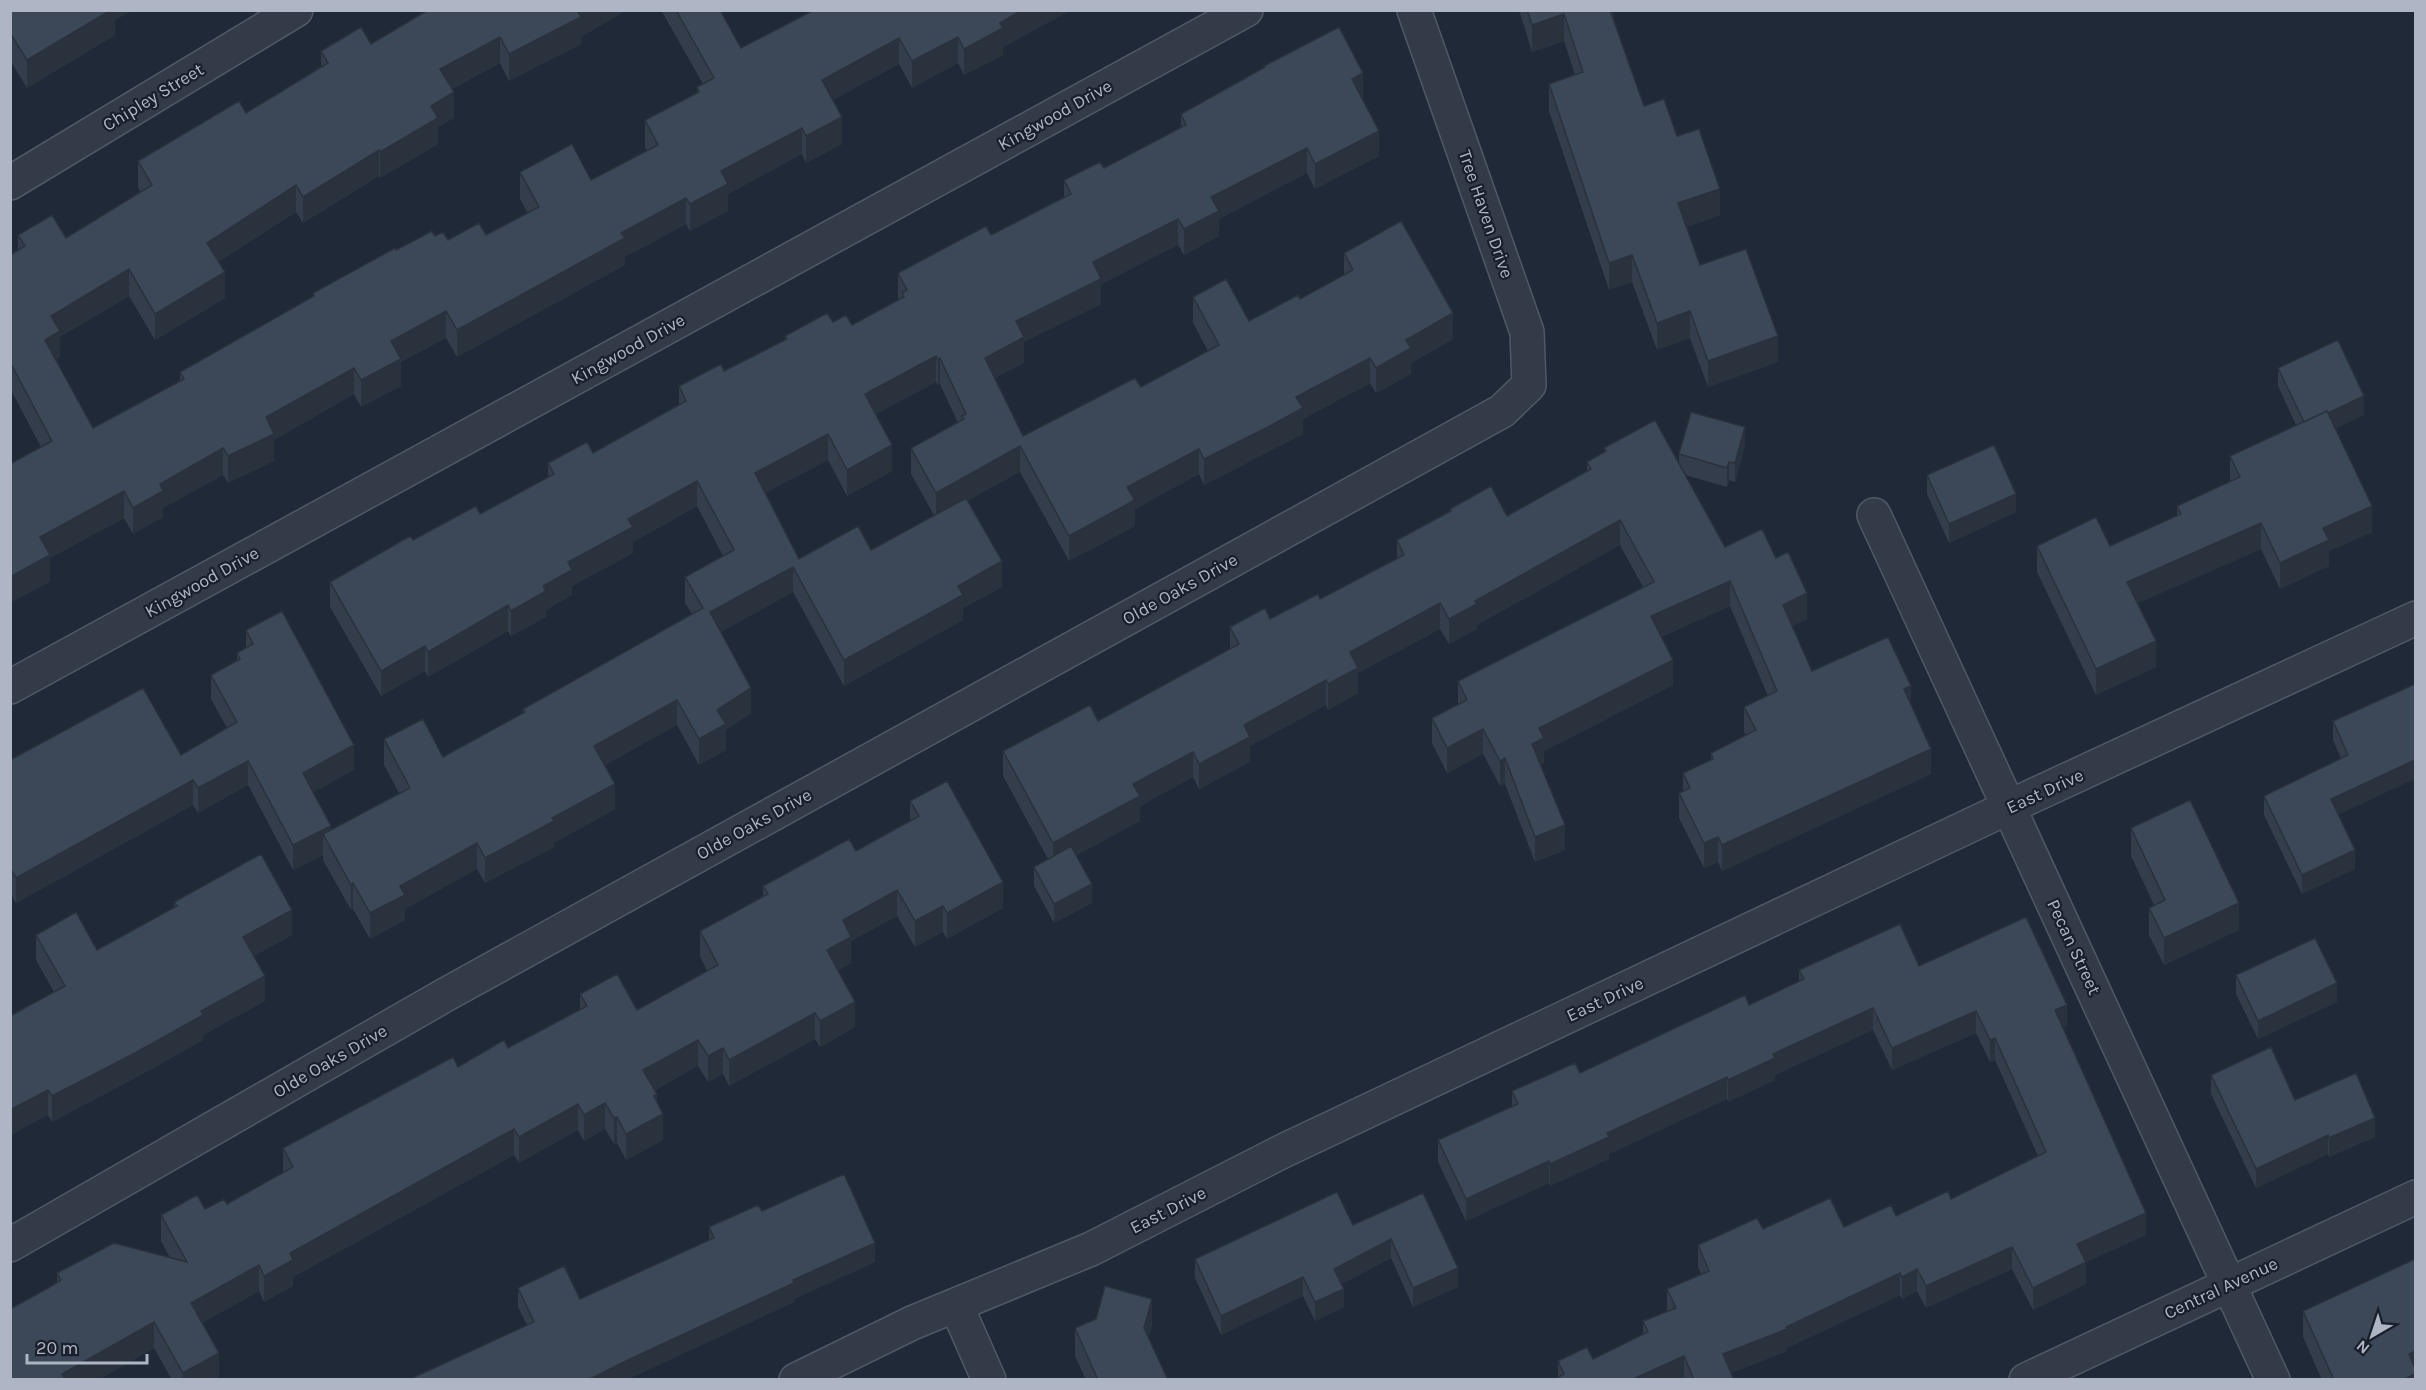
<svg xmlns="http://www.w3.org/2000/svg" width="2426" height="1390" font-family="Karla,sans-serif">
	<rect width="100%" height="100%" fill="#202937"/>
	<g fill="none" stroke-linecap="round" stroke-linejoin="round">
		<defs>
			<path id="minor" d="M10 183 296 10
				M1874 515 2273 1380
				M10 687 1246 10
				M10 1245 445 995 1502 411 1529 385 1527 332 1414 10
				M956 1305 989 1380
				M796 1380 912 1323 1091 1249 1283 1151 2028 798 2416 618
				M2026 1380 2416 1197"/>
		</defs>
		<!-- minor casing -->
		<use href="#minor" stroke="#515865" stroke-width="36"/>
		<!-- minor -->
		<use href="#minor" stroke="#343b48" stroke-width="33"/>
	</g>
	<!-- wall -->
	<path fill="#343d4b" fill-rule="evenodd" d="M10 10H132L115 20V35L27 88 10 60Z
		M428 10H626L581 37V44L509 81 500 63 452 89 454 118 438 127V144L380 178 379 176 303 223 296 212 218 262 225 298 155 340 129 296 60 337V357L56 360 93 428 180 381V372L313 297V293L396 250 435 236 448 240 486 235 528 213 520 199V172L591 180 647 151 645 147V120L697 93V87L703 84 661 10H720L741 48 814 10H1071L1003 47V55L964 75 958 63 912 88 899 64 833 100 842 144 806 163 802 154 728 194V211L690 231 686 224 625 257V265L457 357 446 338 401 362V386L361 407 354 394 274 440V461L228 483 223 475 163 508V517L133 534 124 518 50 558V582L41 447 12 392 10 255 18 250V235L66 238 140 192 138 187V161L246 113 321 67V51L371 44Z
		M1519 10H1614V22L1644 106 1677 136 1720 215 1687 227 1700 265 1778 362 1708 387 1690 338 1657 350 1632 282 1609 290 1549 111V84L1575 75 1564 41 1532 52Z
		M1264 66 1363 98 1362 99 1379 156 1315 189 1307 173 1219 219V236L1184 255 1178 245 1101 284V304L1024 342V363L995 378 1023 436 1141 387 1208 351 1193 323V297L1249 321 1300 299 1344 275V253L1453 339 1411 363V374L1376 393 1370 383 1303 419V434L1268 452 1204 485 1199 474 1135 509V526L1069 561 1020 472 968 500 1002 587 963 608V620L844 686 793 592 721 632 751 713 726 730V750L699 765 677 725 605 765 615 809 554 843V847L485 883 477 869 405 909V920L370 939 353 909 351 910 323 860V855L293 870 248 785 198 813 193 805 16 903 10 893V760L181 755 227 728 211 699V675L237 660V653L246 648V630L354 770 313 792 331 830 399 793 384 765V739L443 757 523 714V709L692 614 685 603V577L723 556 697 506 633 542V553L572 586V595L546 610V617L511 636 508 631 428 677 425 671 381 696 330 607V582L413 540 480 514 548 477V463L593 453 679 406V386L724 371 785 340V336L833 322 852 325 898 300V273L991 235 1064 197V180L1104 168 1181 128V114L1264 68ZM936 382 938 385 940 384 958 423 911 448V474L934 515 871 550 799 559 765 493 828 460 847 496 892 471 876 414Z
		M2278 368 2364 415 2336 428 2372 532 2329 551V566L2280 589 2261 549 2138 603 2156 667 2096 695 2037 572V546H2110L2177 516V506L2230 482V456L2296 425 2278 386Z
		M1745 446 1735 482 1729 480 1727 487 1685 475 1725 547 1776 558 1807 619 1792 626 1812 671 1911 704 1931 774 1722 871 1718 862 1704 868 1679 818V793L1683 792V773L1711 760V753L1746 735 1744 732V707L1768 696 1730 606 1661 637 1673 685 1544 751V763L1541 765 1565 850 1535 862 1505 784 1500 786 1483 754 1447 773 1432 743V718L1458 705V681L1643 587 1620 545 1477 625V629L1449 644 1440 629 1358 673V693L1328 710 1326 705 1250 746V762L1199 789 1193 777 1140 806V821L1076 855 1092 903 1054 923 1034 886V867L1048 859 1003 776V751L1098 721 1230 649V627L1270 619 1320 599 1397 559V540L1450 512V509L1507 516 1587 471V462L1604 453V448L1679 463V454Z
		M1927 475 2016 512 1949 543 1927 494Z
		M2415 684 2338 814 2355 869 2302 894 2264 815V796L2341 759 2333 740V721Z
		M910 801 1003 908 947 939 943 932 915 947 897 916 851 941V963L838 970 855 1027 820 1047 815 1039 729 1086 723 1074 708 1082 698 1066 655 1090 663 1140 626 1160 617 1143 614 1144 605 1129 584 1141 578 1130 519 1163 514 1155 293 1277V1286L264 1302 259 1291 202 1323 219 1379 218 1380H172L154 1348 98 1380H10L57 1282V1273L170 1258 161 1241V1215L205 1209 227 1204 283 1173V1148L458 1067 508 1048 580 1009V994L637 1010 707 971 700 956V931L763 896V886L856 851 910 821Z
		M2131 828 2239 930 2164 965 2149 935V908L2154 905 2131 856Z
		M174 902 292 935 254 956 265 1001 203 1035V1040L135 1078 52 1122 48 1115 10 1135 54 992 36 960V935L97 950 174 907Z
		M1919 966 2067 1026 2063 1028 2146 1235 2086 1262V1284L2033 1310 2012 1269 1926 1308 1917 1291 1902 1299 1900 1295 1787 1348V1351L1731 1373 1734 1380H1684V1378L1681 1380H1553L1558 1377V1361L1593 1359 1643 1334V1321L1667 1311V1289L1701 1274 1698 1267V1245L1763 1229 1844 1227 1896 1216 1951 1199 2038 1156 1995 1060 1990 1062 1976 1033 1892 1070 1873 1030 1775 1075V1080L1728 1102 1727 1099 1609 1154V1159L1550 1186 1549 1183 1466 1221 1438 1162V1140L1512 1106V1091L1580 1073 1749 1005 1799 982V970Z
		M2236 975 2337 1002 2258 1039 2236 994Z
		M2211 1075 2295 1100 2375 1137 2329 1157 2328 1154 2256 1188 2211 1094Z
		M1423 1193 1458 1287 1413 1307 1391 1258 1342 1284 1344 1307 1315 1321 1303 1296 1221 1335 1195 1278V1259L1353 1225Z
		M762 1211 875 1262 794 1299V1302L626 1380H408L527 1325 518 1307V1288L580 1299 709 1240V1227Z
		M2303 1311 2415 1380H2322L2303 1337Z
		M1152 1326 1148 1338 1168 1380H1086L1075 1356V1328Z"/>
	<!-- shaded-wall -->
	<path fill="#2a323d" d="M108 10H132L115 20V35L27 88V60Z
		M581 10H626L581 37V44L509 81V54Z
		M1022 10H1071L1003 47V55L964 75V49L1000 23Z
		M1606 10H1614V24Z
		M1564 14V41L1532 52V25Z
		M500 37V63L440 95V69Z
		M958 37V63L912 88V61Z
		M899 38V64L822 106V80Z
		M1363 73V98L1352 105V79Z
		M454 92V118L438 127V144L380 178V152L431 106Z
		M842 117V144L806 163V136Z
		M802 128V154L728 194V211L690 231V204L721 171Z
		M1379 131V156L1315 189V164Z
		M1307 148V173L1219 219V236L1184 255V229L1211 197Z
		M379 150V176L303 223V197Z
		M296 185V212L207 269V243Z
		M1720 189V215L1678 230V203Z
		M686 198V224L625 257V265L457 357V330L621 233Z
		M1178 219V245L1101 284V304L1024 342V363L985 383V358L1016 321 1093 262Z
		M1632 255V282L1609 290V263Z
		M129 269V296L60 337V357L45 366V340L51 316Z
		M225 272V298L155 340V314Z
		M446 311V338L401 362V386L361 407V380L391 341Z
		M1690 311V338L1657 350V323Z
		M1453 313V339L1411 363V374L1376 393V368L1406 340Z
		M1778 336V362L1708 387V361Z
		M936 356V382L865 420V394Z
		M940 358V384L938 385V360Z
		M1370 358V383L1303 419V434L1204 485V459L1296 397Z
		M10 366H12V392L10 393Z
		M354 368V394L274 440V461L228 483V456L266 417Z
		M2364 396V415L2305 443V424Z
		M1745 427V446L1735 482V463Z
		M828 434V460L755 499V473Z
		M892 445V471L847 496V470Z
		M1020 446V472L936 518V493Z
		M223 448V475L163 508V517L133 534V508L160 484Z
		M1199 449V474L1135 509V526L1069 561V536L1127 487Z
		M1729 462V480L1727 487V468Z
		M697 481V506L633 542V553L572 586V595L546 610V617L511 636V611L543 586 568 562 628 519Z
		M124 491V518L50 558V582L10 603V577L40 537Z
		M2016 494V512L1949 543V524Z
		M2372 506V532L2329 551V566L2280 589V563L2323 528Z
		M1620 520V545L1477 625V629L1449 644V619L1475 601Z
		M2261 523V549L2127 608V582Z
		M1002 561V587L963 608V620L844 686V660L958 586Z
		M793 567V592L710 638V612Z
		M1730 581V606L1651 641V616Z
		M1807 593V619L1783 630V605Z
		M1440 603V629L1358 673V693L1328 710V684L1350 652Z
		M508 605V631L428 677V652Z
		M2156 641V667L2096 695V669Z
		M425 646V671L381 696V671Z
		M1673 660V685L1544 751V763L1532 770V744L1539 728Z
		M1326 680V705L1250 746V762L1199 789V764L1244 725Z
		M1911 686V712L1904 689Z
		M751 688V713L726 730V750L699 765V739L717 710Z
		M677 700V725L594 771V746Z
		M1483 729V754L1447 773V748Z
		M354 745V770L303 798V773Z
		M1931 749V774L1722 871V845Z
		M1193 752V777L1140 806V821L1053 868V843L1133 784Z
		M1505 758V784L1500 786V761Z
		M2415 760V779L2331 818V799Z
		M248 761V785L198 813V788Z
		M193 780V805L16 903V878Z
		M615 784V809L554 843V847L485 883V858L552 818Z
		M1565 825V850L1535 862V837Z
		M331 826V849L323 834V855L293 870V845Z
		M1718 837V862L1704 868V843Z
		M477 843V869L405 909V920L370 939V913L400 886Z
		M2355 850V869L2302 894V875Z
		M1003 882V908L947 939V913Z
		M353 883V909L351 910V885Z
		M1092 884V903L1054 923V904Z
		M897 890V916L851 941V963L827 976V950L843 920Z
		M2239 903V930L2164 965V938Z
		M943 906V932L915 947V921Z
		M292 910V935L243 962V937Z
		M265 976V1001L203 1035V1040L135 1078 52 1122V1096L201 1011Z
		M2337 983V1002L2258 1039V1021Z
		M855 1002V1027L820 1047V1021Z
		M2067 1005V1026L2055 1032V1010Z
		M1873 1008V1030L1775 1075V1080L1728 1102V1080L1773 1054Z
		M1976 1011V1033L1892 1070V1048Z
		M815 1013V1039L729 1086V1060Z
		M1995 1038V1060L1990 1062V1040Z
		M698 1040V1066L643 1096V1070Z
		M723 1048V1074L708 1082V1056Z
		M1727 1077V1099L1609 1154V1159L1550 1186V1164L1607 1133Z
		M48 1090V1115L10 1135V1110Z
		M657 1094V1117L663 1114V1140L626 1160V1134L654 1096Z
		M605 1103V1129L584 1141V1115Z
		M578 1104V1130L519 1163V1137Z
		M617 1117V1143L614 1144V1118Z
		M2375 1118V1137L2329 1157V1138Z
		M514 1129V1155L293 1277V1286L264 1302V1276L290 1253Z
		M2328 1135V1154L2256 1188V1169Z
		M1549 1161V1183L1466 1221V1199Z
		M2146 1213V1235L2077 1266V1244Z
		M1391 1239V1258L1334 1288V1269Z
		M875 1243V1262L794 1299V1302L626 1380H588L793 1280Z
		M2012 1247V1269L1926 1308V1286Z
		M2086 1262V1284L2033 1310V1288Z
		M259 1265V1291L191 1329V1303Z
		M1458 1268V1287L1413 1307V1288Z
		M1917 1269V1291L1902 1299V1277Z
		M1900 1273V1295L1787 1348V1351L1723 1376V1354L1786 1327Z
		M1303 1277V1296L1221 1335V1316Z
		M1344 1289V1307L1315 1321V1302Z
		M1152 1299V1326L1144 1355V1328Z
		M154 1322V1348L98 1380H62V1374Z
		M2415 1351V1380H2403L2409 1354Z
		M219 1353V1379L183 1380V1373Z
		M1684 1356V1378L1681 1380H1631Z"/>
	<!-- building -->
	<path fill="#3c4757" stroke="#2a323d" stroke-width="1.5" d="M10 10H111L27 60 10 33Z
		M428 10H581L578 12 581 17 509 54 500 37 440 69 454 92 431 106 438 118 380 152 379 150 303 197 296 185 207 243 225 272 155 314 129 269 51 316 60 331 45 340 93 428 184 379 180 372 314 296 313 293 395 248 396 250 432 231 435 236 443 232 448 240 479 223 486 235 539 207 520 172 572 144 591 180 658 145 645 120 699 92 697 87 714 78 676 10H720L741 48 814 10H1022L1000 23 1003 28 964 49 958 37 912 61 899 38 822 80 842 117 806 136 802 128 721 171 728 184 690 204 686 198 621 233 625 238 457 330 446 311 391 341 401 359 361 380 354 368 266 417 274 434 228 456 223 448 160 484 163 491 133 508 124 491 40 537 50 555 10 577V464L52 441 12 366H10V255L25 246 18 235 52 215 66 238 152 185 138 161 239 101 246 113 328 63 321 51 361 27 371 44Z
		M1527 10H1610L1644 106 1664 99 1677 136 1699 129 1720 189 1678 203 1700 265 1746 249 1778 336 1708 361 1690 311 1657 323 1632 255 1609 263 1549 84 1583 72 1564 14 1532 25Z
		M1339 27 1363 73 1352 79 1379 131 1315 164 1307 148 1211 197 1219 211 1184 229 1178 219 1093 262 1101 279 1016 321 1024 337 985 358 1023 436 1135 378 1141 387 1219 345 1193 297 1226 279 1249 321 1298 295 1300 299 1353 270 1344 253 1401 221 1453 313 1406 340 1411 348 1376 368 1370 358 1296 397 1303 408 1268 427 1204 459 1199 449 1127 487 1135 500 1069 536 1020 446 936 493 911 448 964 419 962 416 966 414 940 358 938 360 936 356 865 394 892 445 847 470 828 434 755 473 799 559 858 526 871 550 966 498 1002 561 958 586 963 595 844 660 793 567 710 612 751 688 717 710 726 724 699 739 677 700 594 746 615 784 552 818 554 821 485 858 477 843 400 886 405 895 370 913 353 883 351 885 323 834 410 788 384 739 423 719 443 757 525 712 523 709 703 608 685 577 734 550 697 481 628 519 633 527 568 562 572 570 543 586 546 591 511 611 508 605 428 652 425 646 381 671 330 582 410 536 413 540 476 506 480 514 554 474 548 463 587 442 593 453 686 401 679 386 721 364 724 371 787 339 785 336 827 313 833 322 846 315 852 325 904 297 902 293 907 290 898 273 986 226 991 235 1071 194 1064 180 1100 162 1104 168 1186 125 1181 114 1265 67 1264 66Z
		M2338 340 2364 396 2328 413 2327 411 2304 422 2278 368Z
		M2327 411 2372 506 2323 528 2329 540 2280 563 2261 523 2127 582 2156 641 2096 669 2037 546 2096 517 2110 546 2181 514 2177 506 2240 477 2230 456Z
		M1691 412 1745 427 1735 463 1729 462 1727 468 1679 454Z
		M1655 420 1725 547 1762 529 1776 558 1788 552 1807 593 1783 605 1812 671 1888 637 1911 686 1904 689 1931 749 1722 845 1718 837 1704 843 1679 793 1690 788 1683 773 1713 759 1711 753 1756 730 1744 707 1777 691 1730 581 1651 616 1673 660 1539 728 1544 738 1532 744 1565 825 1535 837 1505 758 1500 761 1483 729 1447 748 1432 718 1467 700 1458 681 1654 582 1620 520 1475 601 1477 604 1449 619 1440 603 1350 652 1358 668 1328 684 1326 680 1244 725 1250 737 1199 764 1193 752 1133 784 1140 796 1053 843 1003 751 1090 705 1098 721 1239 644 1230 627 1265 608 1270 619 1318 594 1320 599 1404 555 1397 540 1451 511 1450 509 1491 486 1507 516 1591 469 1587 462 1606 451 1604 448Z
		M1994 445 2016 494 1949 524 1927 475Z
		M282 611 354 745 303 773 331 826 293 845 248 761 198 788 193 780 16 878 10 868V760L143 688 181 755 237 722 211 675 240 659 237 653 253 644 246 630Z
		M2415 684V760L2331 799 2355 850 2302 875 2264 796 2348 755 2333 721Z
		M947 781 1003 882 947 913 943 906 915 921 897 890 843 920 851 937 827 950 855 1002 820 1021 815 1013 729 1060 723 1048 708 1056 698 1040 643 1070 657 1094 654 1096 663 1114 626 1134 617 1117 614 1118 605 1103 584 1115 578 1104 519 1137 514 1129 290 1253 293 1260 264 1276 259 1265 191 1303 219 1353 183 1373 154 1322 62 1374 65 1379 63 1380H10V1309L48 1288 61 1280 57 1273 114 1243 187 1262 161 1215 197 1195 205 1209 224 1199 227 1204 293 1167 283 1148 453 1057 458 1067 504 1040 508 1048 587 1006 580 994 617 974 637 1010 718 965 700 931 768 894 763 886 849 839 856 851 919 816 910 801Z
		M2190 800 2239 903 2164 938 2149 908 2165 900 2131 828Z
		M1071 846 1092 884 1054 904 1034 867Z
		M261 854 292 910 243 937 265 976 201 1011 203 1015 135 1053 52 1096 48 1090 10 1110V1016L65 986 36 935 76 912 97 950 177 906 174 902Z
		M2026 917 2067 1005 2055 1010 2146 1213 2077 1244 2086 1262 2033 1288 2012 1247 1926 1286 1917 1269 1902 1277 1900 1273 1786 1327 1787 1329 1723 1354 1734 1380H1694L1684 1356 1631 1380H1553L1564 1374 1558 1361 1587 1347 1593 1359 1648 1332 1643 1321 1676 1308 1667 1289 1709 1271 1698 1245 1757 1218 1763 1229 1830 1198 1844 1227 1891 1205 1896 1216 1948 1191 1951 1199 2046 1152 1995 1038 1990 1040 1976 1011 1892 1048 1873 1008 1773 1054 1775 1058 1728 1080 1727 1077 1607 1133 1609 1137 1550 1164 1549 1161 1466 1199 1438 1140 1518 1104 1512 1091 1575 1063 1580 1073 1745 995 1749 1005 1804 979 1799 970 1900 924 1919 966Z
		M2315 938 2337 983 2258 1021 2236 975Z
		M2271 1047 2295 1100 2356 1073 2375 1118 2329 1138 2328 1135 2256 1169 2211 1075Z
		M844 1174 875 1243 793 1280 794 1283 628 1360 588 1380H408L534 1322 518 1288 564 1266 580 1299 714 1238 709 1227 758 1205 762 1211Z
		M1337 1192 1353 1225 1423 1193 1458 1268 1413 1288 1391 1239 1334 1269 1344 1289 1315 1302 1303 1277 1221 1316 1195 1259Z
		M2415 1259V1351L2409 1354 2415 1368V1374L2403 1380H2334L2303 1311Z
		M1105 1286 1152 1299 1144 1328 1168 1380H1098L1075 1328 1096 1319Z"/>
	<g text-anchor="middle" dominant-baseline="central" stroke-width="4.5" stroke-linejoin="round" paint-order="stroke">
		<!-- street labels -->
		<g font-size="18" fill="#aeb5c4" stroke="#19202c">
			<text transform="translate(153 97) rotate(-31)">Chipley Street</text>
			<text transform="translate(1055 115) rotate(-29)">Kingwood Drive</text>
			<text transform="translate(1486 214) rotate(71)">Tree Haven Drive</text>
			<text transform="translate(628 349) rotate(-29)">Kingwood Drive</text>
			<text transform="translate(202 582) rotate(-29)">Kingwood Drive</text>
			<text transform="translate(1180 589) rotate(-29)">Olde Oaks Drive</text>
			<text transform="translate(2045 791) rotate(-25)">East Drive</text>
			<text transform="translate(754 824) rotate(-29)">Olde Oaks Drive</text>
			<text transform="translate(2074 947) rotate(65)">Pecan Street</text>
			<text transform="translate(1605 999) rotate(-25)">East Drive</text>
			<text transform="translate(330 1061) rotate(-30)">Olde Oaks Drive</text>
			<text transform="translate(1168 1210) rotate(-27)">East Drive</text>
			<text transform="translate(2221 1288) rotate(-25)">Central Avenue</text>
		</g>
	</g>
	<!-- border -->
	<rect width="2426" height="1390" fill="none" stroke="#aeb5c4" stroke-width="24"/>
	<!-- north arrow -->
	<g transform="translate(2372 1336) rotate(219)" stroke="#19202c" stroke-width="4.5" paint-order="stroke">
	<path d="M0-4.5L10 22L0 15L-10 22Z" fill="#aeb5c4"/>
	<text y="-9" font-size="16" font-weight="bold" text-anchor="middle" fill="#aeb5c4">N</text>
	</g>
	<!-- scale -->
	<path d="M27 1354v9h120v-9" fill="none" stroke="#aeb5c4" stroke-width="3"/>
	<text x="36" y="1354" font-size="18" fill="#aeb5c4" stroke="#19202c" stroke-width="4.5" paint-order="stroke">20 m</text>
</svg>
